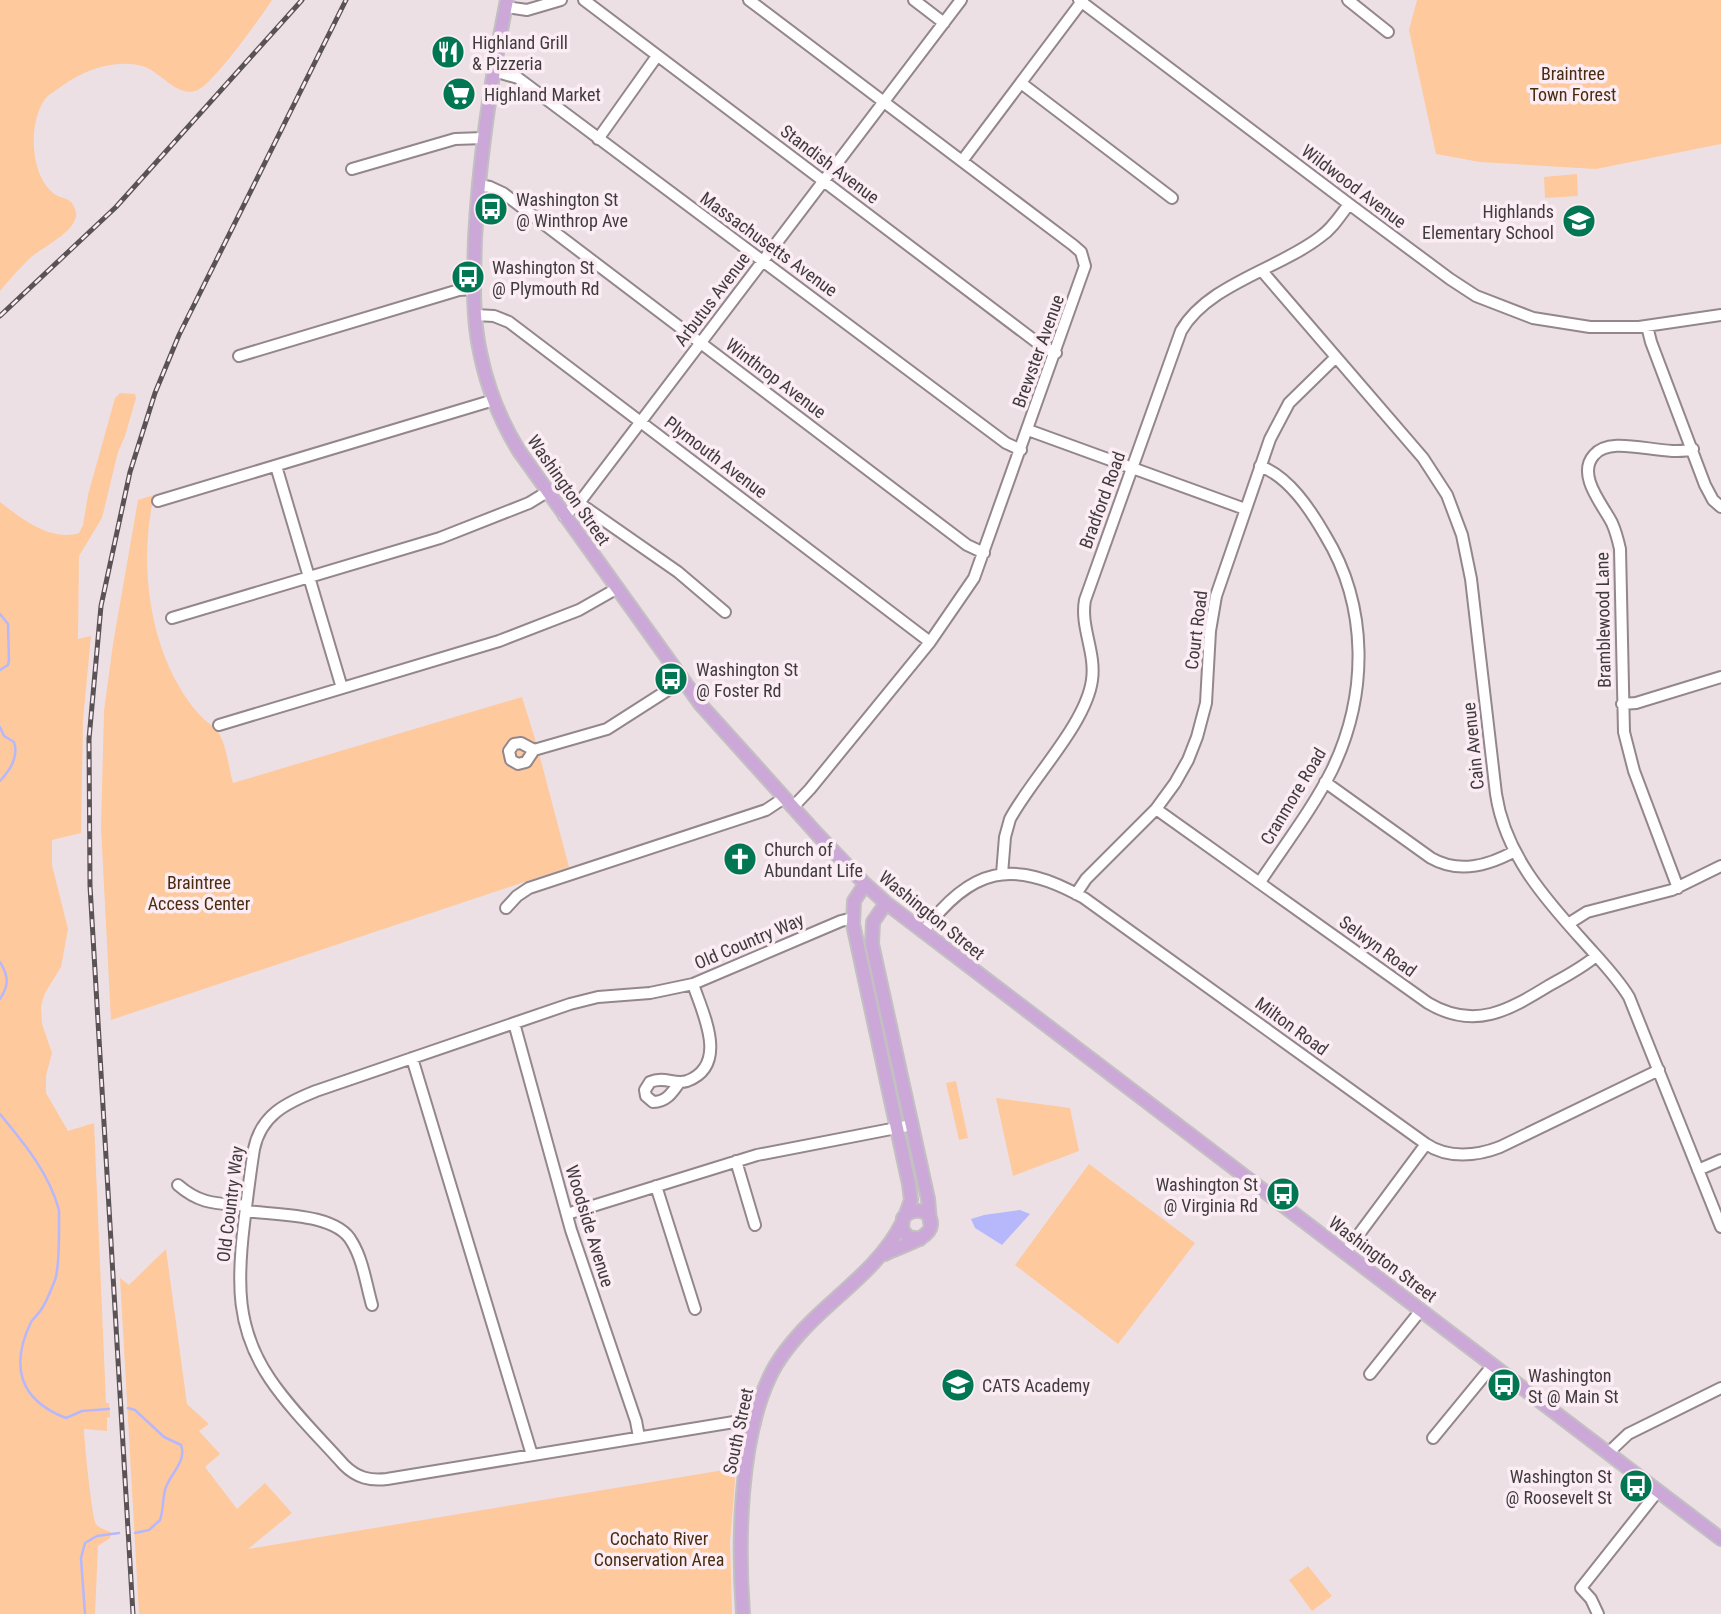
<svg xmlns="http://www.w3.org/2000/svg" width="1721" height="1614" font-family="'Roboto Condensed',sans-serif">
	<rect width="100%" height="100%" fill="#ede0e5"/>
	<!-- green -->
	<path fill="#fec99d" d="M0 0H272C261 17 214 83 198 90 177 99 161 71 142 66 113 59 85 70 62 86 57 90 49 94 45 99 28 123 30 174 53 193 58 198 66 197 71 202 74 206 77 212 76 217 72 234 41 248 29 259 19 269 9 280 0 291Z
		M1417 0H1721V144L1596 169 1480 162 1436 154 1409 30Z
		M1577 174 1578 196 1545 198 1544 177Z
		M120 393 135 394 136 398 125 436 118 452 102 518 79 556 78 639 91 636 83 720 81 833 52 840V865L68 929 61 967 45 993 41 1006 42 1024 52 1053 46 1076V1093L68 1131 94 1123 106 1403H109L110 1417 107 1418V1431L84 1429C84 1439 92 1518 96 1524 99 1528 106 1530 111 1532L110 1538 98 1546 95 1614H0V502C21 518 50 542 79 533L83 525 88 495 115 398Z
		M154 495C140 558 147 632 180 688 187 700 196 712 206 721 210 724 216 728 218 732 226 743 229 769 233 783L522 697 536 742 569 867 111 1020 101 828 104 711 113 644 138 500Z
		M956 1081 968 1138 959 1140 946 1083Z
		M996 1098 1070 1108 1079 1151 1013 1176Z
		M1089 1164 1195 1243 1118 1344 1015 1265Z
		M166 1249 187 1404 209 1424 199 1431 220 1454 205 1467 237 1509 265 1483 292 1513 248 1549 736 1468 730 1542 732 1614H139L120 1278 129 1285Z
		M1308 1566 1332 1596 1312 1611 1289 1580Z"/>
	<!-- water -->
	<path fill="#b7b8fb" d="M1020 1210 1030 1214 1002 1245 975 1228 971 1219 984 1215Z"/>
	<g fill="none" stroke-linecap="round" stroke-linejoin="round">
		<!-- stream -->
		<path stroke="#b7b8fb" stroke-width="2.5" d="M0 614 8 624 9 660 8 665 0 670
			M0 727 4 736 14 742C19 757 10 770 0 781
			M0 962C9 977 9 985 0 999
			M0 1114C24 1143 49 1173 59 1210 59 1226 60 1266 55 1280 51 1290 47 1301 41 1310 38 1314 34 1318 31 1322 10 1366 19 1400 66 1418L82 1411 109 1409
			M128 1408 135 1410 164 1437 181 1445C187 1461 171 1473 166 1487 162 1498 164 1509 160 1520L149 1530 135 1533
			M85 1614 81 1558 85 1543 97 1536 119 1533"/>
		<defs>
			<path id="minor" d="M584 0 1043 347 1056 353
				M749 0 1073 245 1081 252 1085 266 974 578 930 642 810 789 793 807
				M914 0 944 23
				M1079 0 1349 204 1450 279 1476 296 1533 318 1590 327H1639L1721 315
				M1348 0 1388 32
				M506 7 527 10 561 0
				M494 71 518 78 1006 443 1021 450
				M1021 83 1172 198
				M598 139 657 56
				M962 161 1083 0
				M352 169 455 139 484 138
				M479 185 490 187 503 193 967 545 984 553
				M1262 271 1423 458 1447 495 1462 535 1471 579 1496 794C1505 854 1545 899 1584 942 1600 960 1617 977 1629 997L1721 1227
				M475 315 494 316 509 322 930 642
				M1647 326 1651 342 1705 485 1713 500 1721 507
				M239 356 459 290 474 289
				M1028 430 1245 509
				M276 466 342 688
				M1260 466C1289 477 1310 509 1325 535 1369 607 1368 695 1332 770 1313 808 1284 846 1260 882
				M158 501 494 400
				M579 503 678 572 725 612
				M564 516 579 503 961 0
				M172 618 440 538 529 503 547 492
				M1622 704 1636 703 1721 677
				M219 725 499 641 579 610 616 589
				M521 743 534 750 526 762 518 764 511 760 509 751 514 744Z
				M534 750 607 729 682 681
				M1325 782 1431 858C1459 874 1488 866 1515 851
				M1156 809 1428 1003C1475 1031 1509 1010 1550 985 1566 976 1582 968 1596 956
				M1002 874 1005 837 1010 819C1032 778 1086 724 1092 680 1096 652 1080 627 1085 600L1181 331C1208 284 1279 269 1320 237 1332 229 1340 216 1349 204
				M1678 888 1634 771 1624 732 1620 549C1618 540 1616 532 1612 523 1603 505 1576 475 1594 455 1612 433 1664 458 1693 449
				M1076 894 1086 879 1156 809 1175 783 1188 760 1197 737 1206 703 1210 631 1216 596 1270 439 1289 403 1335 358
				M506 908 517 896 529 888 766 810 784 798
				M1568 924 1587 912 1672 890 1721 866
				M923 932C971 868 1012 857 1084 898L1426 1144C1448 1159 1477 1156 1500 1147L1659 1070
				M514 1023 571 1230 636 1421 639 1437
				M412 1058 532 1455
				M679 1083C672 1093 666 1102 653 1102L646 1096 645 1090 650 1082C664 1076 675 1085 687 1081 730 1065 702 1012 693 984
				M736 1161 755 1225
				M1698 1170 1721 1160
				M178 1185C201 1205 217 1203 246 1206
				M656 1186 695 1309
				M246 1211C276 1215 337 1213 352 1242 363 1260 366 1284 372 1305
				M567 1214 757 1155 912 1125
				M1345 1253 1426 1144
				M1370 1374 1421 1310
				M755 1422H734L387 1479C370 1481 357 1478 344 1465 319 1437 291 1410 270 1379 236 1329 237 1282 244 1224 247 1199 250 1174 254 1149 261 1115 286 1103 316 1091L570 1004 598 997 650 993 693 984 841 921 853 918
				M1433 1438 1493 1365
				M1608 1453 1628 1434 1721 1388
				M1598 1614 1591 1599 1581 1588 1658 1491"/>
			<path id="major" d="M507 0C491 79 479 159 475 239 474 277 472 315 480 352 487 387 500 420 519 451L701 705 817 834 865 884 886 903 1721 1539
				M865 884 854 901 853 924 909 1184 911 1200 906 1214
				M886 903 873 922 872 944 928 1199 930 1222
				M885 1254C896 1247 930 1240 931 1225 932 1208 912 1207 903 1218L902 1229 908 1237 920 1239
				M743 1614C738 1544 739 1441 770 1376 778 1359 791 1343 804 1329 837 1294 880 1267 902 1223"/>
		</defs>
		<!-- minor casing -->
		<use href="#minor" stroke="#93878c" stroke-width="14"/>
		<!-- major casing -->
		<use href="#major" stroke="#c2c0c1" stroke-width="16"/>
		<!-- minor -->
		<use href="#minor" stroke="#fff" stroke-width="10"/>
		<!-- major -->
		<use href="#major" stroke="#cca8d9" stroke-width="12"/>
		<defs>
			<path id="rail" d="M0 316 116 207 302 0
				M133 1614 90 886 89 739 101 606 130 472 155 393 179 335 346 0"/>
		</defs>
		<!-- rail casing -->
		<use href="#rail" stroke="#5a5356" stroke-width="5"/>
		<!-- rail -->
		<use href="#rail" stroke="#fbedf3" stroke-width="2.5" stroke-dasharray="8" stroke-linecap="butt"/>
	</g>
	<!-- icons -->
	<defs>
		<symbol id="restaurant-disc" viewBox="-11 -11 22 22"><circle r="9.5" fill="#007652" stroke="#fbedf3"/><path d="M-5-6h1v4h1v-4h1v4h1v-4h1v5L-1.5 .5V6h-2V.5L-5-1ZM5-6V6H3V1.5H1.5Q1.5-4 5-6Z" fill="#fff"/></symbol>
		<symbol id="supermarket-disc" viewBox="-11 -11 22 22"><circle r="9.5" fill="#007652" stroke="#fbedf3"/><path d="M-6-5.5h2.5l.6 2H6L4.5 2H-2.5L-4.4-4H-6ZM-1.5 3.2a1.3 1.3 0 1 0 .1 0ZM3 3.2a1.3 1.3 0 1 0 .1 0Z" fill="#fff"/></symbol>
		<symbol id="bus-disc" viewBox="-11 -11 22 22"><circle r="9.5" fill="#007652" stroke="#fbedf3"/><path d="M-5-6H5V4H4V6H2V4H-2V6H-4V4H-5ZM-3.5-4V0h7V-4ZM-3.5 1.2v1.5H-2V1.2ZM2 1.2v1.5H3.5V1.2Z" fill="#fff"/></symbol>
		<symbol id="school-disc" viewBox="-11 -11 22 22"><circle r="9.5" fill="#007652" stroke="#fbedf3"/><path d="M0-5L7-2L0 1L-7-2ZM-4 1L0 2.5L4 1V4Q0 6-4 4Z" fill="#fff"/></symbol>
		<symbol id="church-disc" viewBox="-11 -11 22 22"><circle r="9.5" fill="#007652" stroke="#fbedf3"/><path d="M-1.2-6h2.4v3.5h3.3v2.4h-3.3V6h-2.4V-.1h-3.3v-2.4h3.3Z" fill="#fff"/></symbol>
	</defs>
	<g fill-rule="evenodd">
		<use href="#restaurant-disc" x="429" y="33" width="38" height="38"/>
		<use href="#supermarket-disc" x="440" y="75" width="38" height="38"/>
		<use href="#bus-disc" x="472" y="190" width="38" height="38"/>
		<use href="#school-disc" x="1560" y="202" width="38" height="38"/>
		<use href="#bus-disc" x="449" y="258" width="38" height="38"/>
		<use href="#bus-disc" x="652" y="660" width="38" height="38"/>
		<use href="#church-disc" x="721" y="840" width="38" height="38"/>
		<use href="#bus-disc" x="1264" y="1175" width="38" height="38"/>
		<use href="#school-disc" x="939" y="1366" width="38" height="38"/>
		<use href="#bus-disc" x="1485" y="1366" width="38" height="38"/>
		<use href="#bus-disc" x="1617" y="1467" width="38" height="38"/>
	</g>
	<g text-anchor="middle" dominant-baseline="central" stroke-width="7" stroke-linejoin="round" paint-order="stroke">
		<!-- poi labels -->
		<g font-size="18" fill="#403b3d" stroke="#fbedf3" text-anchor="start">
			<text x="472" y="42">Highland Grill<tspan x="472" dy="21">&amp; Pizzeria</tspan></text>
			<text x="484" y="94">Highland Market</text>
			<text x="516" y="199">Washington St<tspan x="516" dy="21">@ Winthrop Ave</tspan></text>
			<text x="1554" y="211" text-anchor="end">Highlands<tspan x="1554" dy="21">Elementary School</tspan></text>
			<text x="492" y="267">Washington St<tspan x="492" dy="21">@ Plymouth Rd</tspan></text>
			<text x="696" y="669">Washington St<tspan x="696" dy="21">@ Foster Rd</tspan></text>
			<text x="764" y="849">Church of<tspan x="764" dy="21">Abundant Life</tspan></text>
			<text x="1258" y="1184" text-anchor="end">Washington St<tspan x="1258" dy="21">@ Virginia Rd</tspan></text>
			<text x="1528" y="1375">Washington<tspan x="1528" dy="21">St @ Main St</tspan></text>
			<text x="982" y="1385">CATS Academy</text>
			<text x="1612" y="1476" text-anchor="end">Washington St<tspan x="1612" dy="21">@ Roosevelt St</tspan></text>
		</g>
		<!-- park labels -->
		<g font-size="18" fill="#4a2c11" stroke="#fbedf3">
			<text x="1573" y="73">Braintree<tspan x="1573" dy="21">Town Forest</tspan></text>
			<text x="199" y="882">Braintree<tspan x="199" dy="21">Access Center</tspan></text>
			<text x="659" y="1538">Cochato River<tspan x="659" dy="21">Conservation Area</tspan></text>
		</g>
		<!-- street labels -->
		<g font-size="18" fill="#403b3d" stroke="#fbedf3">
			<text transform="translate(830 164) rotate(37)">Standish Avenue</text>
			<text transform="translate(1354 186) rotate(37)">Wildwood Avenue</text>
			<text transform="translate(769 244) rotate(36)">Massachusetts Avenue</text>
			<text transform="translate(712 299) rotate(-53)">Arbutus Avenue</text>
			<text transform="translate(1038 351) rotate(-70)">Brewster Avenue</text>
			<text transform="translate(776 378) rotate(37)">Winthrop Avenue</text>
			<text transform="translate(716 457) rotate(37)">Plymouth Avenue</text>
			<text transform="translate(569 490) rotate(55)">Washington Street</text>
			<text transform="translate(1102 500) rotate(-70)">Bradford Road</text>
			<text transform="translate(1603 620) rotate(-91)">Bramblewood Lane</text>
			<text transform="translate(1196 630) rotate(-83)">Court Road</text>
			<text transform="translate(1473 746) rotate(-96)">Cain Avenue</text>
			<text transform="translate(1293 796) rotate(-59)">Cranmore Road</text>
			<text transform="translate(932 915) rotate(39)">Washington Street</text>
			<text transform="translate(749 941) rotate(-23)">Old Country Way</text>
			<text transform="translate(1378 946) rotate(36)">Selwyn Road</text>
			<text transform="translate(1292 1026) rotate(36)">Milton Road</text>
			<text transform="translate(230 1204) rotate(-83)">Old Country Way</text>
			<text transform="translate(590 1226) rotate(73)">Woodside Avenue</text>
			<text transform="translate(1383 1259) rotate(37)">Washington Street</text>
			<text transform="translate(738 1431) rotate(-78)">South Street</text>
		</g>
	</g>
</svg>
